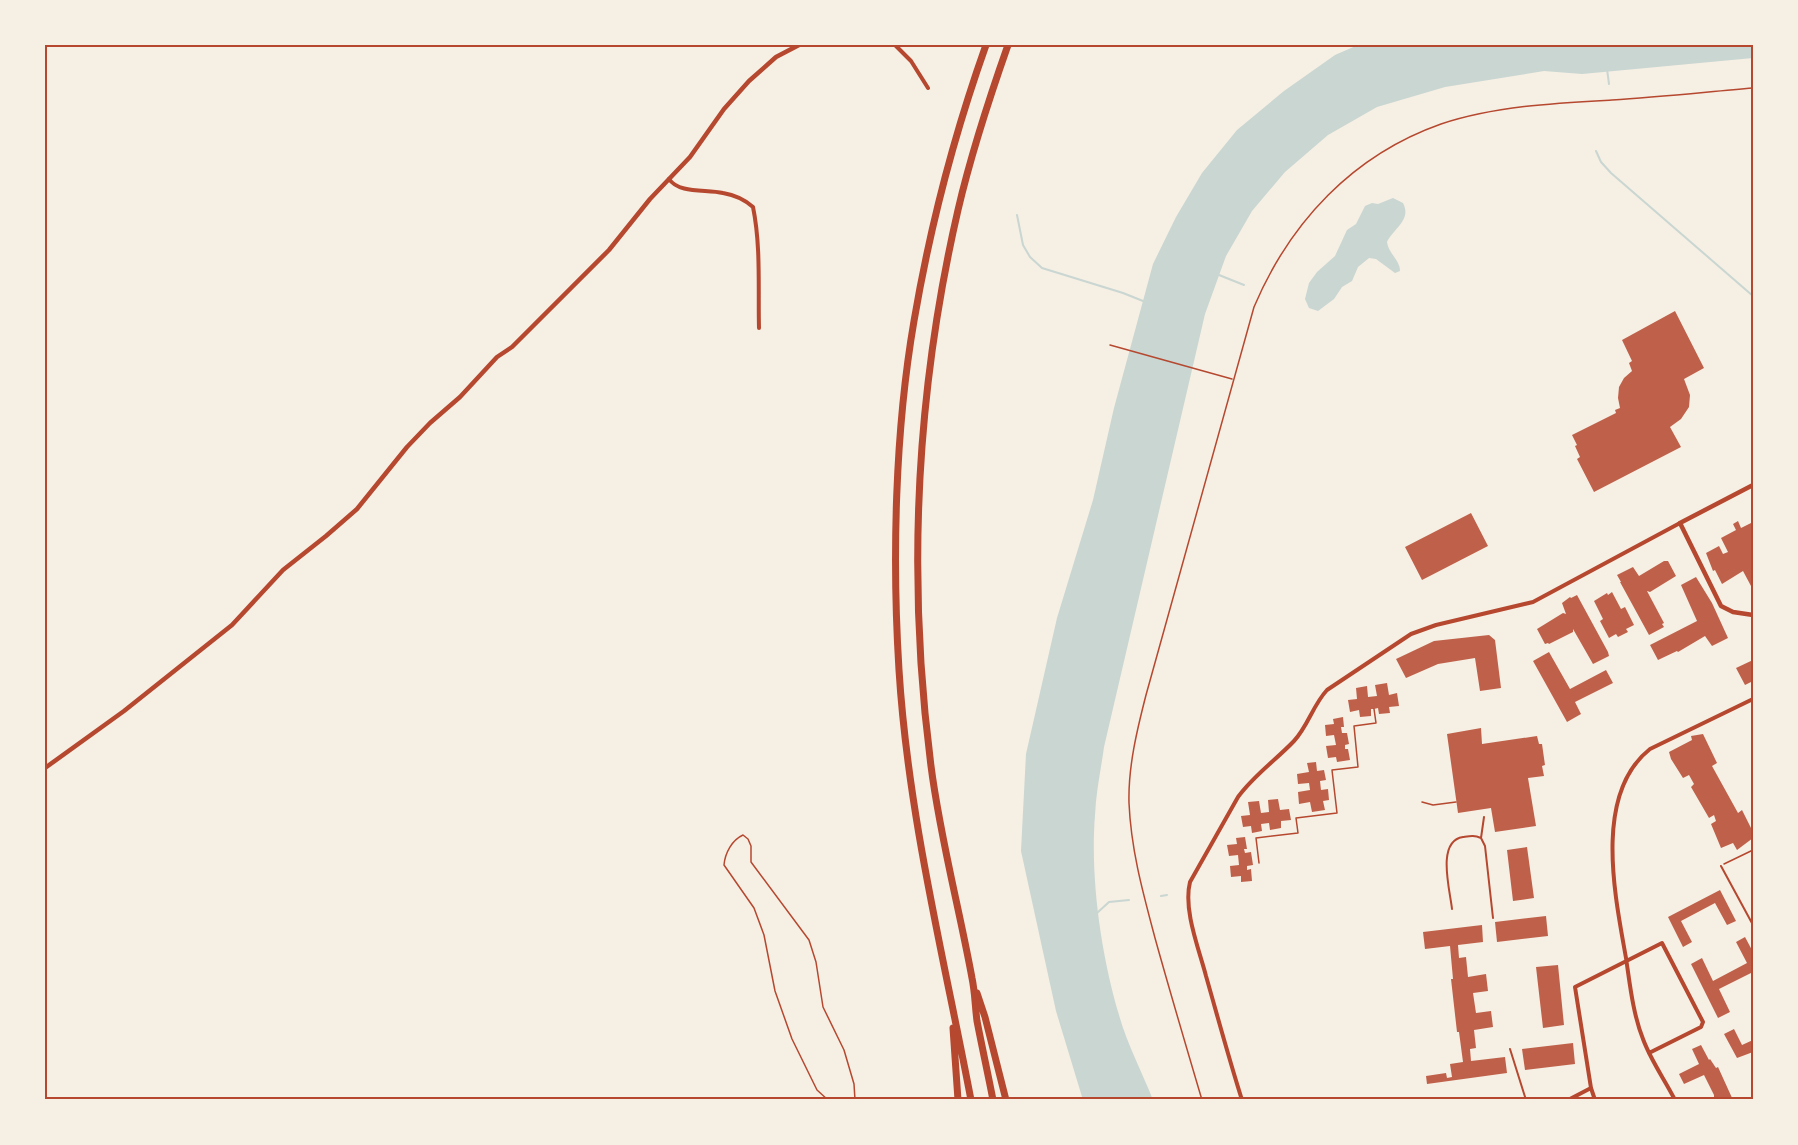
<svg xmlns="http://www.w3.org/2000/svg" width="1798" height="1145" font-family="Raleway,sans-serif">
	<rect width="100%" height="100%" fill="#f6efe4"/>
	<!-- water -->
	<path fill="#c9d6d2" d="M1358 45H1753V58L1582 74 1544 71 1445 87 1377 107 1328 135 1285 172 1252 211 1226 256 1205 314 1104 747C1101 769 1096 792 1095 815 1090 878 1101 954 1119 1015 1127 1044 1142 1072 1153 1100H1083L1056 1011 1021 851 1026 754 1057 618 1093 500 1114 408 1153 264 1176 217 1202 173 1237 130 1284 91 1335 55Z
		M1393 198 1403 203C1412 220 1393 229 1387 242 1388 253 1400 260 1400 271L1395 273 1376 259 1369 258 1358 267 1352 281 1342 287 1334 299 1318 311 1309 308 1305 299 1309 283 1317 272 1335 256 1347 230 1356 224 1365 206 1372 203 1378 204Z"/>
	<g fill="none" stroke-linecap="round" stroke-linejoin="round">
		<!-- stream -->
		<path stroke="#c9d6d2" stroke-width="2" d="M1607 69 1609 84
			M1596 151 1601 162 1611 173 1753 296
			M1017 215 1023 245 1030 257 1042 268 1123 293 1143 301
			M1219 275 1244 285
			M1161 896 1167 895
			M1097 913 1109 902 1129 900"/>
	</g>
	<!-- building -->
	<path fill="#bf614a" d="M1675 311 1704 368 1684 379 1690 395 1689 407 1681 419 1670 427 1681 447 1594 492 1577 459 1580 457 1575 446 1577 445 1572 435 1616 413 1615 410 1620 408 1618 398 1619 387 1624 378 1632 371 1629 363 1632 361 1622 340Z
		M1471 513 1488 546 1422 580 1405 547Z
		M1738 521 1741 528 1751 523 1753 527V585L1751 586 1743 571 1722 584 1715 570 1713 571 1706 553 1719 546 1723 554 1728 552 1721 538 1736 530 1733 524Z
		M1664 561H1668L1676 576 1650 592 1647 591 1664 623 1662 624 1664 627 1649 635 1620 582H1621L1617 575 1633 567 1639 576Z
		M1696 577 1712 603 1728 638 1712 646 1705 636 1678 652 1677 651 1658 660 1650 645 1697 621 1681 585Z
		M1612 592 1621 609 1625 607 1634 625 1626 629 1628 632 1618 637 1616 634 1609 638 1600 621 1603 619 1594 601 1607 593 1608 595Z
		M1577 595 1608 652 1609 656 1593 664 1573 629V632L1549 644 1548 643 1545 644 1537 629 1563 613 1566 614 1562 603 1570 597 1571 598Z
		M1489 635 1495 640 1501 688 1480 691 1475 658 1438 664 1406 678 1396 659 1434 641Z
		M1549 652 1570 689 1606 670 1613 683 1575 702 1581 714 1567 722 1533 661Z
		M1753 660V681L1745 685 1736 668Z
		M1387 683 1389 695 1397 693 1399 706 1389 707 1390 713 1379 714 1378 708 1374 709H1371V716L1360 717 1359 710 1350 712 1348 700 1357 699 1356 688 1367 686 1368 697 1377 696 1375 685Z
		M1343 717 1344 727H1341L1342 733H1347L1349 744 1345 745V749H1348L1350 760 1337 762 1336 757 1328 758 1326 746 1336 745 1334 735 1326 736 1325 725 1334 724 1333 719Z
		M1481 728 1482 744 1537 736 1539 744H1542L1545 765 1542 766 1544 776 1528 778 1536 826 1495 832 1491 808 1458 813 1447 734Z
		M1703 734 1717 763 1712 766 1738 813 1742 810 1753 832V838L1737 850 1733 843 1721 848 1711 824 1716 821 1714 815 1709 818 1691 787 1694 784 1689 775 1683 778 1671 759 1669 752 1692 740 1691 736Z
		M1316 762 1317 771 1324 770 1326 780 1320 781 1321 790 1328 789 1329 800 1323 801 1325 810 1312 812 1310 802 1299 804 1298 792 1310 790 1309 783 1298 784 1297 774 1309 772 1307 763Z
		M1278 799 1280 810 1289 809 1291 820 1281 821V828L1270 830 1269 823 1261 824 1262 831 1252 833 1251 826 1243 827 1241 816 1250 815 1248 802 1259 801 1261 813 1269 812 1268 800Z
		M1245 837 1247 849H1244L1245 853 1251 852 1253 865 1247 866V870L1251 869 1252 881 1241 882V876L1231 877 1230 866 1239 865 1238 855 1229 856 1227 845 1237 844 1236 838Z
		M1527 847 1534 898 1513 901 1507 850Z
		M1720 890 1736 921 1727 925 1715 903 1681 921 1692 942 1683 947 1668 917Z
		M1546 916 1548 936 1497 942 1495 922Z
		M1482 925 1483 942 1458 945 1459 958 1466 957 1468 977 1486 974 1488 991 1473 993 1476 1013 1491 1011 1493 1027 1474 1030 1476 1048 1470 1049 1471 1061 1505 1057 1507 1073 1427 1084 1426 1076 1446 1073 1447 1078 1452 1077 1450 1064 1463 1062 1459 1032H1457L1451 979H1453L1450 946 1425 949 1423 932Z
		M1745 937 1753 952V976L1751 973 1719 989 1730 1012 1718 1018 1691 964 1702 958 1713 981 1747 963 1736 942Z
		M1558 965 1564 1025 1543 1028 1536 967Z
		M1734 1029 1742 1045 1753 1040V1052L1737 1058 1724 1034Z
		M1573 1043 1575 1064 1525 1070 1522 1049Z
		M1701 1045 1709 1060 1710 1059 1716 1068 1718 1067 1733 1100H1710L1714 1098V1095L1704 1075 1684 1084 1679 1074 1699 1064 1692 1049Z"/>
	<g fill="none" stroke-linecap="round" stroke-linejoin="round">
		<!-- path -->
		<path stroke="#b5482f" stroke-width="1.5" d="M1110 345 1232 379
			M1422 802 1433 805 1456 802
			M1259 863 1256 838 1298 833 1296 818 1337 813 1332 770 1358 767 1354 726 1376 723 1374 709
			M1724 864 1753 850
			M828 1100 817 1090 792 1039 775 991 764 935 754 908 724 865C725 853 732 840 743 835L748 839 751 846V862L809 940 816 962 823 1007 844 1050 854 1084 855 1100
			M1202 1100C1186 1046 1170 992 1155 938 1143 893 1131 850 1129 803 1128 767 1137 730 1146 695L1254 307C1290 222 1353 155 1441 124 1495 106 1556 103 1612 100 1659 97 1706 92 1753 88"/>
		<!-- service -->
		<path stroke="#b5482f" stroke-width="2" d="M1481 838 1484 817
			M1721 866 1753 925
			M1452 909C1450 890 1436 841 1463 837 1470 836 1474 835 1481 838L1485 846 1493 918
			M1510 1049 1526 1100"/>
		<!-- minor -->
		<path stroke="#b5482f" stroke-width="4" d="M895 45 911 61 928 88
			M669 179C679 194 706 189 723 193 735 195 744 199 753 207 761 246 758 288 759 328
			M1242 1100C1229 1059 1218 1018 1206 976 1199 949 1183 910 1190 882L1238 797C1254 775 1276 760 1294 741 1308 726 1313 705 1327 690L1411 634 1436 625 1533 602 1680 523
			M1568 1100 1591 1088
			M1595 1100 1591 1088 1575 987 1662 943 1703 1022 1701 1027 1649 1053
			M1675 1100C1665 1080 1651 1061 1643 1039 1633 1014 1630 985 1626 958 1615 896 1593 794 1650 749L1753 699"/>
		<!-- tertiary -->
		<path stroke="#b5482f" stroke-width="4.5" d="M1753 485 1680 523 1721 606 1733 612 1753 615
			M45 768 124 711 232 625 283 570 326 536 357 509 407 447 430 423 460 397 497 357 512 347 609 250 650 199 690 157 724 109 749 81 776 57 799 45"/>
		<!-- motorway -->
		<path stroke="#b5482f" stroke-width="7" d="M977 993 985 1017 1006 1100
			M953 1028 958 1100
			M971 1100C944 958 908 815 899 670 892 558 895 431 914 321 930 227 954 135 986 45
			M993 1100C988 1074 982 1047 977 1021 975 1006 975 992 972 978 959 907 940 837 931 766 907 581 916 392 958 210 971 154 989 99 1008 45"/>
	</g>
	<!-- border -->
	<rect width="1798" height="1145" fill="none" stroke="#f6efe4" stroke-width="93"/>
	<rect x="46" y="46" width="1706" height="1052" fill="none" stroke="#b5482f" stroke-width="2"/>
</svg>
